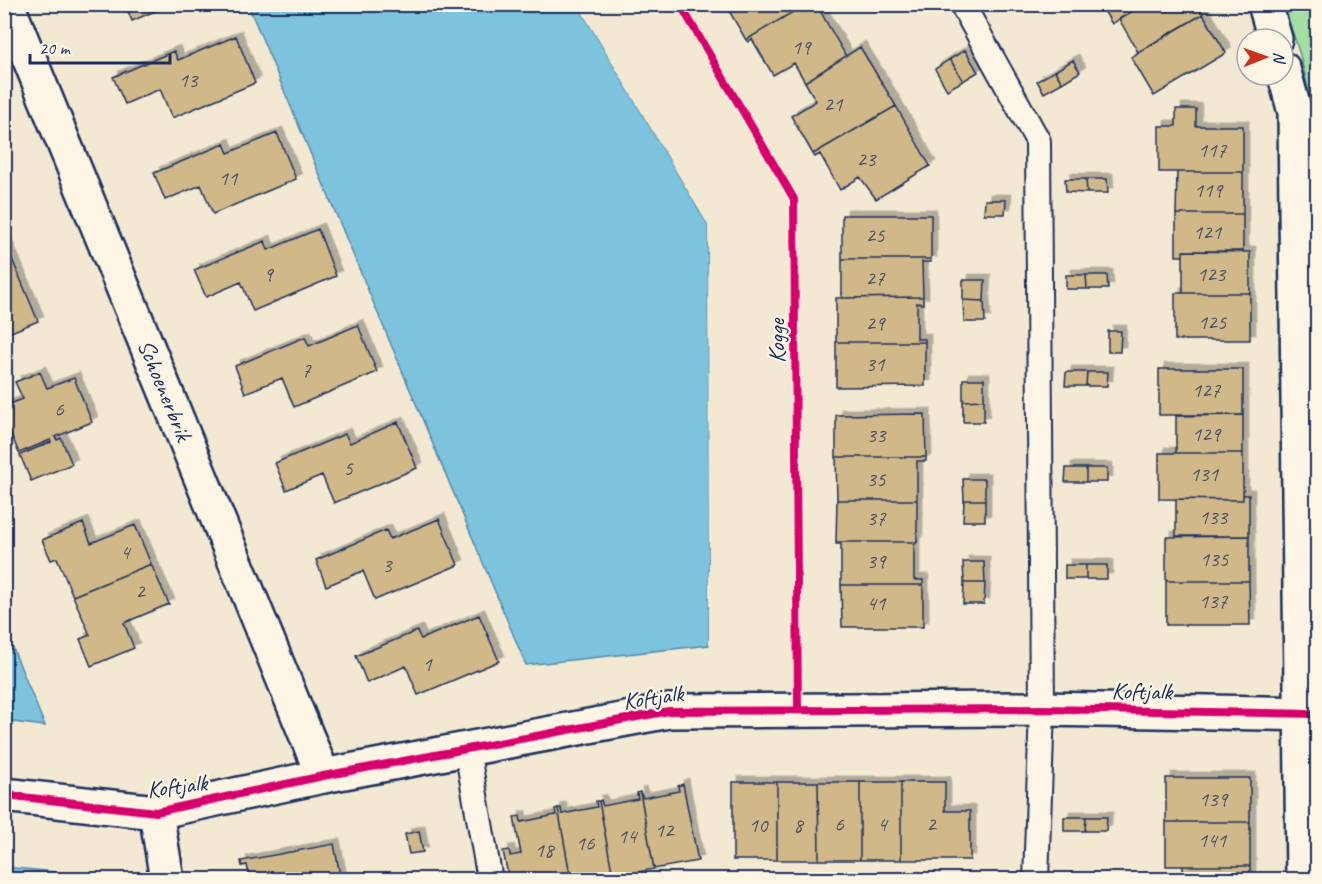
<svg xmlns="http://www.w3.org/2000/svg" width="1322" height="884" font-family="Caveat,sans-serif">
	<defs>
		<filter id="shadow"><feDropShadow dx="5.5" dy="-5.5" stdDeviation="0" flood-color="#0004"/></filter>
	</defs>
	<rect width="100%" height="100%" fill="#f3e9d2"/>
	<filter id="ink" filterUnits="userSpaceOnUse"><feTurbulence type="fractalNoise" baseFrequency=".0167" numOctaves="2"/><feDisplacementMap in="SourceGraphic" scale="12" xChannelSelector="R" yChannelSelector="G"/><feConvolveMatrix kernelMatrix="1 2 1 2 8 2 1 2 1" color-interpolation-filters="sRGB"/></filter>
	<g filter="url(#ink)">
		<!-- green -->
		<path fill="#a3dea4" stroke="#5f8681" stroke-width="1.5" d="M1281 5H1317V583V158C1313 106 1304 51 1281 5Z"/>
		<!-- water -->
		<path fill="#7dc3de" stroke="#5688ab" stroke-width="1.5" d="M248 5H578L708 225 709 645 526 665Z
			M5 629 45 726 5 721Z
			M5 867 64 873 66 879H5Z"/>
		<!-- pier -->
		<path fill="#f3e9d2" d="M581 4 711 225 712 645 709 644 708 225 578 5Z"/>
		<!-- building -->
		<path fill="#d0b888" stroke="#1b2f5e" stroke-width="1.5" filter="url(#shadow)" d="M125 4H171L132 21Z
			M725 4H806L746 40Z
			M806 4H816L846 56 805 82 794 63 773 75 752 39 748 42 746 40Z
			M1100 4H1144L1112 24Z
			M1144 4H1197L1203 14 1138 52 1119 19Z
			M1203 14 1226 53 1154 96 1131 57Z
			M236 36 255 83 172 118 160 89 125 104 113 77 174 51 178 60Z
			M860 47 896 106 813 154 791 116 816 101 805 82Z
			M965 50 978 72 963 81 950 59Z
			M950 59 963 81 947 90 935 69Z
			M1073 60 1080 72 1062 83 1055 71Z
			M1055 71 1062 83 1044 93 1037 81Z
			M896 106 930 166 876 199 860 177 840 190 820 154 815 157 813 154Z
			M1176 109H1196V126H1243V172H1159V126H1176Z
			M277 133 296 179 213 214 201 185 165 200 154 173 224 144 228 153Z
			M1177 172H1243V214H1176Z
			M1065 179H1086L1087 193 1066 192Z
			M1086 179H1107L1108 193H1087Z
			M985 200H1006L1005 214H984Z
			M1176 214H1243V251H1183V256H1176Z
			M842 215H931V259H842Z
			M318 229 336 276 253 311 241 282 206 297 194 270 265 241 268 250Z
			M4 240 38 321 4 335Z
			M1183 251 1250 252V293H1183Z
			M842 259H931V262H922L923 297 842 298Z
			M1066 275H1086L1087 289H1066Z
			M1086 275H1107L1108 289H1087Z
			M963 280H985L984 301 963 300Z
			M1175 293H1250V340H1175Z
			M923 297V304L917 303V339H925V342H836V298Z
			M963 300 984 301 985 322H964Z
			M358 325 377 372 294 407 282 378 245 393 235 366 305 337 309 346Z
			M1108 331H1121L1120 352H1108Z
			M836 342H925V386L836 387Z
			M1159 369H1243V415H1159Z
			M40 372 47 388 74 378 92 422 55 437 57 440 61 438 72 464 31 481 20 455 51 442 50 440 19 453 4 418V406L23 399 15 382Z
			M1066 372H1087L1086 386H1065Z
			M1087 372H1108L1107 386H1086Z
			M963 379H984V400L963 401Z
			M984 400V422H963V401Z
			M925 414 926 457H836V415Z
			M1243 415V453H1176V416Z
			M398 422 417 468 334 503 322 475 286 490 275 463 345 434 350 443Z
			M1159 453H1243V500L1159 499Z
			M836 457H926V461H917V500H837Z
			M1066 468H1086V482H1065Z
			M1086 468H1107V482H1086Z
			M963 479H985V500H964Z
			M1243 495H1249V536H1176V499L1243 500Z
			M837 500H917V542H836Z
			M964 500H985V521H963Z
			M439 519 458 565 375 600 363 571 326 586 316 560 386 530 390 539Z
			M83 523 91 543 135 525 151 564 73 596 57 558 51 560 42 540Z
			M1249 536V581H1166V537Z
			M836 542H917L914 545V580H923V585H841V544H836Z
			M963 562H984L985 583H964Z
			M151 564 169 604 124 623 134 648 91 666 80 639 90 635 73 596Z
			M1065 565H1086V579H1065Z
			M1086 565H1107V579H1086Z
			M1166 581H1249L1250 625H1166Z
			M964 583H985L984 604H963Z
			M841 585H923V627H842Z
			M479 615 499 661 418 695 406 666 367 683 356 656 417 631 421 639Z
			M1166 778H1250V822H1166Z
			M733 782H777V860H733Z
			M777 782H818L819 860H777Z
			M818 782H860V860H819Z
			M860 782H901V860H860Z
			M901 782H945V811H970V860H901Z
			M683 784 698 861 654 869 640 792 643 798 679 791 678 786Z
			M640 792 654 869 613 877 599 801 601 800 603 806 638 799 637 793Z
			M596 801H599L613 877 571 880 558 808H561L562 814 597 807Z
			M558 808 571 880H509L503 851 509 850 510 856 521 854 514 817 520 816 521 822 556 815 555 809Z
			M1064 817H1086L1085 831H1064Z
			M1086 817H1107L1106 831H1085Z
			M1166 822H1250V866H1166Z
			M419 831 423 852 409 854 405 834Z
			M334 844 341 880H250L247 865 242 866 241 861Z
			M1183 866H1250V880H1183Z"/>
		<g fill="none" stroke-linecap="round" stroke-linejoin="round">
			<defs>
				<path id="service" d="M962 4 1038 141 1042 709 1036 880
					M467 750 490 880"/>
				<g id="minor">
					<path id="s1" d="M7 4 323 776"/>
					<path d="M1265 4 1275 39"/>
					<path d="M1283 69 1295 112 1303 880"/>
					<path d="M4 795 156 812 323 776 669 711 1042 709 1318 714"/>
					<path d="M156 812 167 880"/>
				</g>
			</defs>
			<!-- service casing -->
			<use href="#service" stroke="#1b2f5e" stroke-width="28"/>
			<!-- minor casing -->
			<use href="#minor" stroke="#1b2f5e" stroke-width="38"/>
			<!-- service -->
			<use href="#service" stroke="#fcf5e5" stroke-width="24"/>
			<!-- minor -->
			<use href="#minor" stroke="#fcf5e5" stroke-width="33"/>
			<defs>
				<path id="cycleway" d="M680 4 794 199 798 708
					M4 795 156 812 323 776 669 711 1042 709 1318 714"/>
			</defs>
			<!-- cycleway casing -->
			<use href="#cycleway" stroke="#fcf5e5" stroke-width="11"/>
			<!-- cycleway -->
			<use href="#cycleway" stroke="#d6006c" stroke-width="8"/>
		</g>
	</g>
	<g text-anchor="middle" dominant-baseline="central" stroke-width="4.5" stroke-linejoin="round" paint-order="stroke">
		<!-- number labels -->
		<g font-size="21" fill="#485168">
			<text x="801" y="47">19</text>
			<text x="188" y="80">13</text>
			<text x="833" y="104">21</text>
			<text x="1212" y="150">117</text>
			<text x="866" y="159">23</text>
			<text x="228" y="178">11</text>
			<text x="1208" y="190">119</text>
			<text x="1207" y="232">121</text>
			<text x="875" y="235">25</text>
			<text x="268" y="274">9</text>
			<text x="1211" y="274">123</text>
			<text x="875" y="278">27</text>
			<text x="1212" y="322">125</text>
			<text x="875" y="323">29</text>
			<text x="875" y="364">31</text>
			<text x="306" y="370">7</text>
			<text x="1206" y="390">127</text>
			<text x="59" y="409">6</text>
			<text x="1206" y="434">129</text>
			<text x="876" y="435">33</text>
			<text x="348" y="468">5</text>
			<text x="1204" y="474">131</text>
			<text x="876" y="479">35</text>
			<text x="1213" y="517">133</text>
			<text x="876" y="518">37</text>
			<text x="125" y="552">4</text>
			<text x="1214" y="559">135</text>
			<text x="876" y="561">39</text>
			<text x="387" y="565">3</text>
			<text x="140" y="591">2</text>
			<text x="1213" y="601">137</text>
			<text x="876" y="603">41</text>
			<text x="427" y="664">1</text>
			<text x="1213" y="799">139</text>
			<text x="839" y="824">6</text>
			<text x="882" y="824">4</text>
			<text x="931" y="824">2</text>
			<text x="758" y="825">10</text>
			<text x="798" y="825">8</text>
			<text x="664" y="830">12</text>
			<text x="627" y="836">14</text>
			<text x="1212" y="840">141</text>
			<text x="585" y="843">16</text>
			<text x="544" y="850">18</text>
		</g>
		<!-- street labels -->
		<g font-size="24" fill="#1b2f5e" stroke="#fcf5e5">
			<text transform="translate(776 341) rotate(-90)">Kogge</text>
			<text stroke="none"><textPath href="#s1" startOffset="417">Schoenerbrik</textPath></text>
			<text transform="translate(1142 691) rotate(1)">Koftjalk</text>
			<text transform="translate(653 697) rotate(-8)">Koftjalk</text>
			<text transform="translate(177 786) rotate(-7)">Koftjalk</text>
		</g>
	</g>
	<!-- margin -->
	<rect width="1322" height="884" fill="none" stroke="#fcf5e5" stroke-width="24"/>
	<rect x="12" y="12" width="1298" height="860" fill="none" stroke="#1b2f5e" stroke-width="2" filter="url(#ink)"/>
	<!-- north arrow -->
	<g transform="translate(1265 57) rotate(89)"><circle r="28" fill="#fcf5e5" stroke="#a2a6af" stroke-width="1.5"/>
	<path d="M0-4.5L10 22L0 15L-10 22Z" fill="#c8321e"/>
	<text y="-9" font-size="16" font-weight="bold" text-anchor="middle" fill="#1b2f5e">N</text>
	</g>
	<!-- scale -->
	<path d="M30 54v9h140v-9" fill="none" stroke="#1b2f5e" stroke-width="3"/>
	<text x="39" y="54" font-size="18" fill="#1b2f5e" stroke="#fcf5e5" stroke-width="4.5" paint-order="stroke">20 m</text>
</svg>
